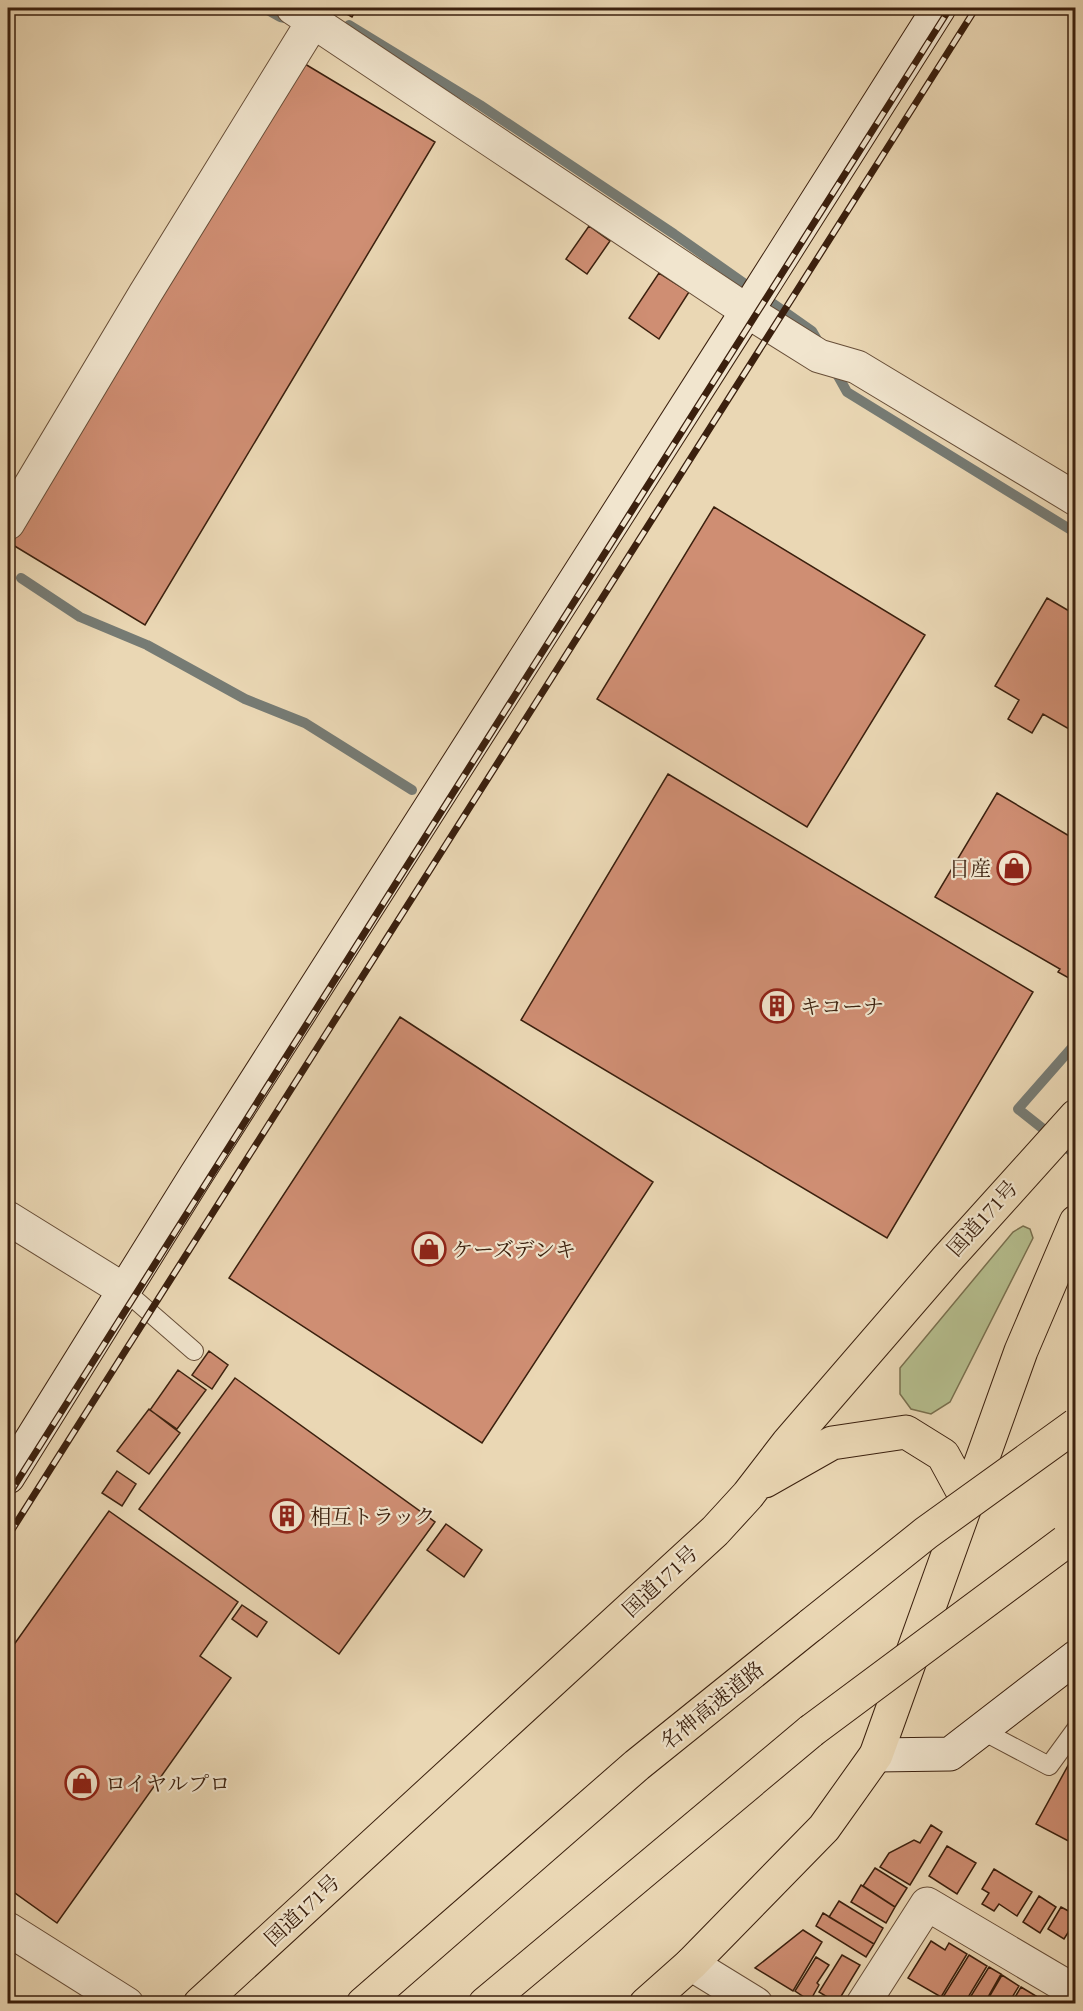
<svg xmlns="http://www.w3.org/2000/svg" width="1083" height="2011" font-family="'EB Garamond','Noto Serif JP',serif">
	<rect width="100%" height="100%" fill="#ead7b4"/>
	<filter id="stains"><feTurbulence type="fractalNoise" baseFrequency=".00333" numOctaves="4"/><feColorMatrix values="0 0 0 0 .2 0 0 0 0 .09 0 0 0 0 .02 0 0 0 .5 -.17"/></filter>
	<radialGradient id="worn" r=".72"><stop offset=".6" stop-color="#630" stop-opacity="0"/><stop offset="1" stop-color="#630" stop-opacity=".3"/></radialGradient>
	<!-- green -->
	<path fill="#b5be8e" stroke="#786f4e" stroke-width="1.5" d="M1023 1226 1030 1229 1033 1238 950 1402 931 1414 911 1409 900 1394V1368L1013 1232Z"/>
	<g fill="none" stroke-linecap="round" stroke-linejoin="round">
		<!-- stream -->
		<path stroke="#767b74" stroke-width="10" d="M264 8 280 17 291 19
			M349 25 480 105 674 234 812 331 819 343
			M833 367 847 392 1076 533
			M21 578 80 617 147 645 245 699 305 723 412 790
			M1076 1043 1018 1109 1076 1155"/>
	</g>
	<!-- building -->
	<path fill="#cf8e73" stroke="#3b200e" stroke-width="1.5" d="M336 8H357L352 17Z
		M295 58 435 142 145 625 8 542V537Z
		M589 226 610 241 587 274 566 259Z
		M659 273 689 292 659 339 629 318Z
		M714 507 925 635 807 827 597 699Z
		M1047 598 1076 615V733L1043 714 1032 733 1008 719 1019 700 995 686Z
		M668 774 1033 992 887 1238 521 1020Z
		M997 793 1076 840V982L1058 972 1060 969 935 897Z
		M400 1017 653 1182 482 1443 229 1278Z
		M209 1351 228 1365 212 1389 192 1375Z
		M178 1370 206 1390 177 1429 150 1410Z
		M235 1378 435 1522 339 1654 139 1509Z
		M149 1409 180 1433 149 1474 117 1451Z
		M117 1471 136 1484 122 1506 102 1493Z
		M109 1511 238 1602 200 1656 231 1678 57 1923 8 1888V1653Z
		M446 1524 482 1550 464 1577 427 1550Z
		M242 1605 267 1622 257 1637 232 1619Z
		M1076 1751V1845L1036 1824Z
		M931 1825 942 1832 910 1885 880 1867 889 1853 914 1840 920 1843Z
		M947 1846 976 1863 957 1894 929 1876Z
		M875 1868 907 1888 895 1907 863 1886Z
		M994 1869 1032 1892 1017 1916 999 1904 994 1911 982 1904 989 1893 982 1889Z
		M861 1885 895 1907 886 1923 851 1902Z
		M1039 1896 1056 1907 1040 1933 1023 1922Z
		M839 1901 883 1928 874 1944 829 1917Z
		M1061 1907 1076 1915V1920L1064 1939 1048 1929Z
		M823 1913 874 1944 866 1957 816 1926Z
		M803 1930 822 1942 793 1991 755 1968Z
		M931 1941 945 1950 949 1943 967 1954 941 1997 908 1978Z
		M842 1955 860 1965 837 2003 819 1992Z
		M969 1955 987 1966 964 2004H953L943 1997Z
		M816 1957 829 1965 817 1983 819 1985 810 2001 795 1991Z
		M989 1967 1001 1974 984 2004H966Z
		M1002 1975 1019 1986 1008 2004H985Z
		M1021 1987 1036 1996 1031 2004H1011Z"/>
	<g fill="none" stroke-linecap="round" stroke-linejoin="round">
		<defs>
			<path id="lane" d="M124 1290 194 1351
				M981 1730 1049 1766 1076 1729"/>
			<path id="street" d="M293 8 747 311 819 356 857 367 1076 499
				M8 523 145 294 314 20
				M8 1218 124 1290
				M8 1929 127 2004
				M691 1964 756 2004
				M863 2004 927 1904 1076 1992"/>
			<path id="secondary" d="M8 1477 196 1175 747 311 939 8
				M876 1755 950 1754 1076 1657"/>
			<path id="highway" d="M765 1481 832 1443 906 1432 943 1455 968 1501
				M200 2004 715 1531 748 1495 788 1443 947 1259 1076 1116
				M363 2004 637 1765 811 1625
				M485 2004 811 1731
				M646 2004 691 1964 824 1828 876 1755 1021 1351 1076 1222"/>
		</defs>
		<!-- lane casing -->
		<use href="#lane" stroke="#674e38" stroke-width="20"/>
		<!-- street casing -->
		<use href="#street" stroke="#674e38" stroke-width="35"/>
		<!-- secondary casing -->
		<use href="#secondary" stroke="#3b200e" stroke-width="35"/>
		<!-- highway casing -->
		<use href="#highway" stroke="#3b200e" stroke-width="35"/>
		<!-- lane -->
		<use href="#lane" stroke="#f1e5ce" stroke-width="18"/>
		<!-- street -->
		<use href="#street" stroke="#f1e5ce" stroke-width="33"/>
		<!-- secondary -->
		<use href="#secondary" stroke="#f1e5ce" stroke-width="33"/>
		<!-- highway -->
		<use href="#highway" stroke="#ead7b4" stroke-width="33"/>
		<defs>
			<path id="rail" d="M8 1496 950 8
				M8 1536 976 8"/>
		</defs>
		<!-- rail casing -->
		<use href="#rail" stroke="#3b200e" stroke-width="7"/>
		<!-- rail -->
		<use href="#rail" stroke="#f1e5ce" stroke-width="4.5" stroke-dasharray="14" stroke-linecap="butt"/>
		<defs>
			<path id="highway-bridge" d="M811 1625 926 1533 1076 1425
				M811 1731 1065 1542"/>
		</defs>
		<!-- highway-bridge casing -->
		<use href="#highway-bridge" stroke="#3b200e" stroke-width="35" stroke-linecap="butt"/>
		<!-- highway-bridge -->
		<use href="#highway-bridge" stroke="#ead7b4" stroke-width="33"/>
	</g>
	<!-- icons -->
	<defs>
		<symbol id="shop-ring" viewBox="-11 -11 22 22"><circle r="9.5" fill="#f1e5ce" stroke="#8f2418" stroke-width="1.5"/><path d="M-5-2.5h2.3a2.7 3.5 0 0 1 5.4 0H5L5.5 6h-11ZM-1.5-2.5h3a1.5 2.3 0 0 0-3 0Z" fill="#8f2418"/></symbol>
		<symbol id="building-ring" viewBox="-11 -11 22 22"><circle r="9.5" fill="#f1e5ce" stroke="#8f2418" stroke-width="1.5"/><path d="M-4-6H4V6H1V3H-1V6H-4ZM-2.5-4.3h1.7v1.8h-1.7ZM.8-4.3h1.7v1.8H.8ZM-2.5-1h1.7V.8h-1.7ZM.8-1h1.7V.8H.8Z" fill="#8f2418"/></symbol>
	</defs>
	<g fill-rule="evenodd">
		<use href="#shop-ring" x="995" y="849" width="38" height="38"/>
		<use href="#building-ring" x="758" y="987" width="38" height="38"/>
		<use href="#shop-ring" x="410" y="1230" width="38" height="38"/>
		<use href="#building-ring" x="268" y="1497" width="38" height="38"/>
		<use href="#shop-ring" x="63" y="1764" width="38" height="38"/>
	</g>
	<g text-anchor="middle" dominant-baseline="central" stroke-width="4.5" stroke-linejoin="round" paint-order="stroke">
		<!-- poi labels -->
		<g font-size="21" fill="#3b200e" stroke="#f1e5ce" text-anchor="start">
			<text x="991" y="868" text-anchor="end">日産</text>
			<text x="800" y="1006">キコーナ</text>
			<text x="452" y="1249">ケーズデンキ</text>
			<text x="310" y="1516">相互トラック</text>
			<text x="105" y="1783">ロイヤルプロ</text>
		</g>
		<!-- street labels -->
		<g font-size="21" fill="#3b200e" stroke="#f1e5ce">
			<text transform="translate(982 1218) rotate(-48)">国道171号</text>
			<text transform="translate(660 1581) rotate(-43)">国道171号</text>
			<text transform="translate(712 1705) rotate(-39)">名神高速道路</text>
			<text transform="translate(302 1910) rotate(-43)">国道171号</text>
		</g>
	</g>
	<!-- margin -->
	<rect width="1083" height="2011" fill="none" stroke="#ead7b4" stroke-width="30"/>
	<rect x="9" y="9" width="1065" height="1993" fill="none" stroke="#3b200e" stroke-width="3"/>
	<rect x="15" y="15" width="1053" height="1981" fill="none" stroke="#3b200e" stroke-width="1.5"/>
	<rect width="100%" height="100%" filter="url(#stains)"/>
	<rect width="100%" height="100%" fill="url(#worn)"/>
</svg>
